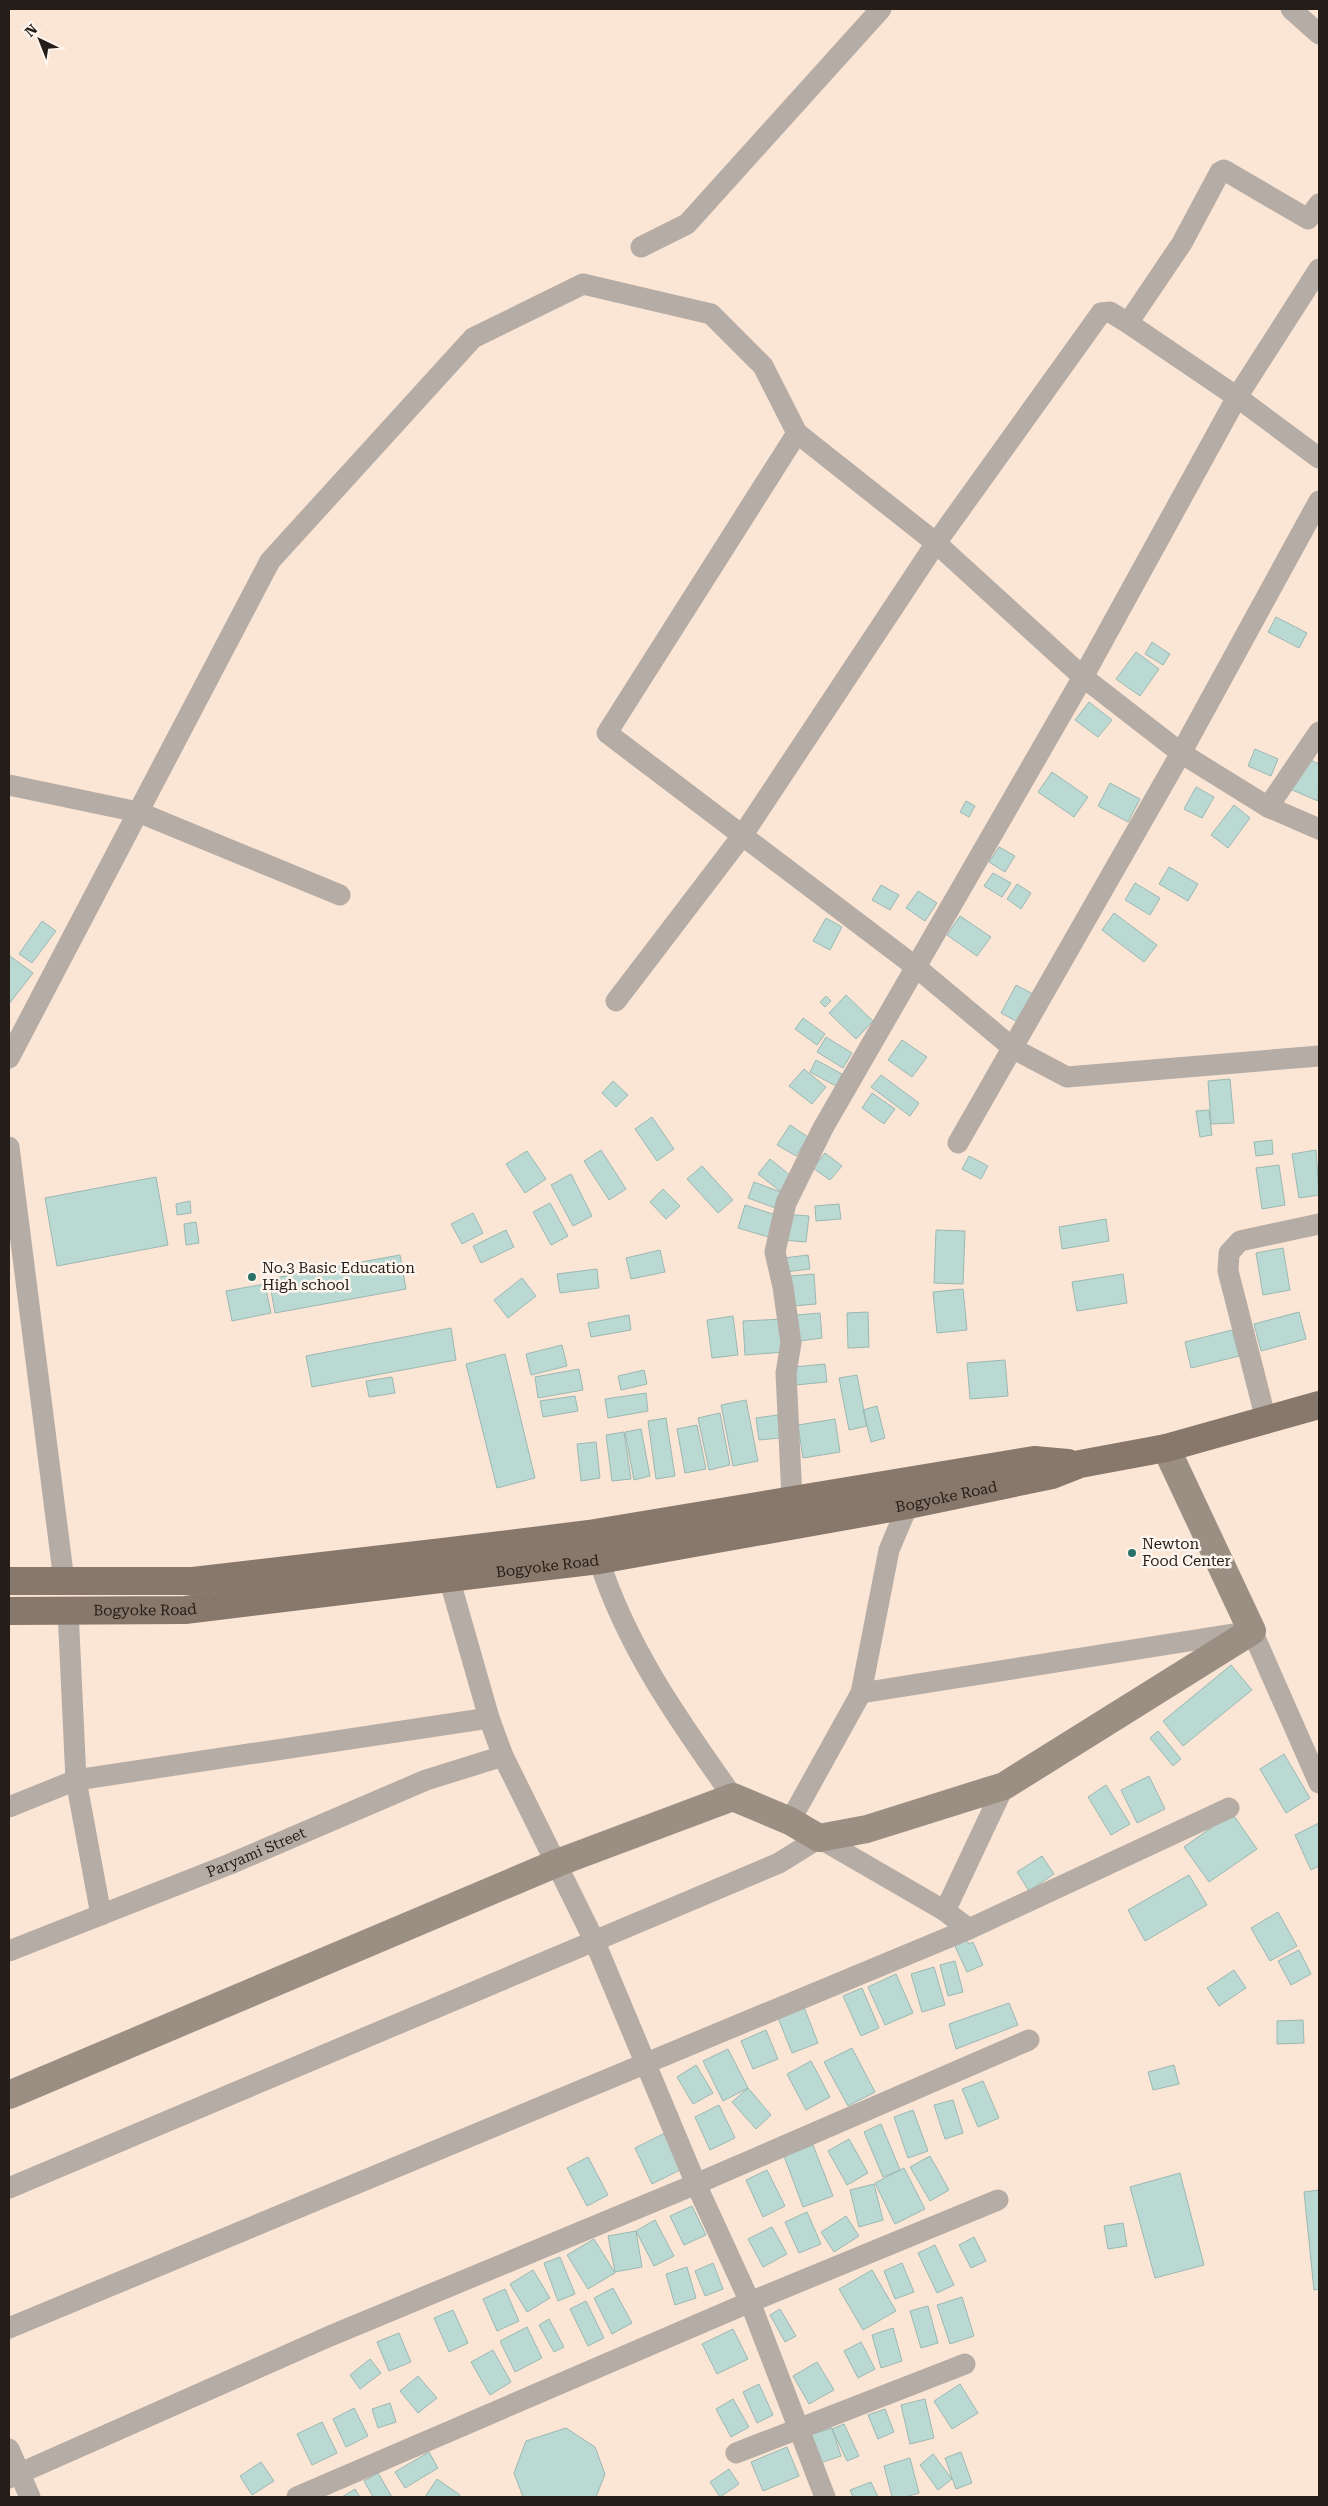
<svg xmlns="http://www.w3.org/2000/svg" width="1328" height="2506" font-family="'Roboto Serif',serif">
	<rect width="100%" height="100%" fill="#fbe5d5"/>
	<!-- building -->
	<path fill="#bbd9d3" stroke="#9bb8b3" d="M1276 617 1307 633 1299 648 1268 632Z
		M1152 642 1170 654 1163 665 1145 654Z
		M1136 652 1159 669 1140 696 1116 679Z
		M1089 702 1112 720 1098 737 1075 720Z
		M1255 749 1278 759 1271 776 1248 766Z
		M1304 757 1319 764 1318 801 1290 789Z
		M1052 772 1088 797 1074 817 1038 792Z
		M1110 783 1140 799 1128 822 1098 806Z
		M1196 787 1214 797 1202 818 1184 809Z
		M966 801 975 806 969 817 960 812Z
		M1234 805 1250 818 1228 848 1211 835Z
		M999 847 1015 856 1005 872 989 862Z
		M1169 867 1198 884 1188 901 1159 884Z
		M993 873 1011 883 1002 897 984 886Z
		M1135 883 1160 898 1150 915 1125 900Z
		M1017 884 1031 893 1021 909 1007 899Z
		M881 885 899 895 890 910 872 900Z
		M918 891 937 903 925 921 906 908Z
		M1114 913 1157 945 1144 962 1102 930Z
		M960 916 991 937 977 956 947 935Z
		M826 918 842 927 830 950 813 941Z
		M42 921 56 931 32 963 19 954Z
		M10 956 33 973 9 1004V958Z
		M1016 985 1033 994 1018 1022 1001 1013Z
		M846 995 873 1021 856 1039 829 1013Z
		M826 996 831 1001 825 1007 820 1002Z
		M803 1018 825 1034 817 1045 795 1029Z
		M826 1037 852 1053 843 1068 817 1052Z
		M902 1040 927 1057 912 1077 888 1060Z
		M816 1060 842 1074 836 1086 810 1072Z
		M804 1069 826 1087 812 1104 789 1086Z
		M881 1075 919 1103 910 1116 871 1087Z
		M1230 1079 1234 1123 1211 1124 1208 1081Z
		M613 1081 628 1095 616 1107 602 1093Z
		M872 1093 895 1109 884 1124 862 1108Z
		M1209 1110 1212 1135 1200 1137 1196 1111Z
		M652 1117 674 1149 657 1161 635 1129Z
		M790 1125 808 1137 796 1156 777 1145Z
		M1272 1140 1273 1154 1256 1156 1254 1142Z
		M601 1150 626 1189 609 1200 584 1161Z
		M1316 1150 1319 1195 1299 1198 1292 1154Z
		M527 1151 546 1179 525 1193 506 1164Z
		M825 1153 842 1166 830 1180 813 1168Z
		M969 1156 988 1166 981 1179 962 1169Z
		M770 1159 791 1176 780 1191 758 1174Z
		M1279 1165 1285 1205 1262 1209 1256 1168Z
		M702 1166 733 1200 718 1213 687 1179Z
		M571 1174 592 1216 573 1226 551 1185Z
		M156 1177 168 1245 57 1266 45 1198Z
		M754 1182 783 1193 778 1209 748 1198Z
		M663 1189 680 1206 666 1219 650 1202Z
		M190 1201 191 1213 177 1215 176 1204Z
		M550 1203 568 1236 551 1245 533 1212Z
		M839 1204 841 1219 816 1221 815 1206Z
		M745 1205 779 1216 772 1238 738 1228Z
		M473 1213 483 1233 462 1244 451 1224Z
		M784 1214 809 1216 806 1242 782 1240Z
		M1106 1219 1109 1241 1062 1249 1059 1227Z
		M196 1222 199 1243 186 1245 184 1224Z
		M506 1230 514 1247 481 1263 473 1246Z
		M936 1230 965 1231 963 1284 934 1283Z
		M1283 1248 1290 1290 1263 1295 1256 1253Z
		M660 1250 665 1272 631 1279 626 1258Z
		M400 1255 406 1289 275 1313 269 1279Z
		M808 1255 810 1269 785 1272 784 1258Z
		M597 1269 599 1288 560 1293 557 1274Z
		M814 1274 816 1304 793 1306 791 1276Z
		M1123 1274 1127 1303 1077 1311 1072 1282Z
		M522 1278 536 1296 508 1318 494 1300Z
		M265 1284 271 1313 232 1321 226 1291Z
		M963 1289 967 1330 937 1333 933 1292Z
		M868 1312 869 1347 848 1348 847 1313Z
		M1299 1312 1306 1339 1261 1351 1254 1324Z
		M820 1313 822 1338 799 1341 797 1315Z
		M629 1315 631 1330 591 1337 588 1323Z
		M733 1316 738 1355 712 1358 707 1320Z
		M784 1319 786 1352 745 1355 743 1321Z
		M451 1328 456 1360 312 1387 306 1356Z
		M1232 1330 1239 1356 1191 1368 1185 1342Z
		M562 1345 567 1366 531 1375 526 1354Z
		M505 1354 535 1478 497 1488 466 1364Z
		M1005 1360 1008 1396 970 1399 967 1363Z
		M825 1364 827 1382 795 1385 794 1367Z
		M579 1369 583 1390 538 1398 535 1377Z
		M644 1370 647 1384 621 1390 618 1376Z
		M857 1375 867 1426 849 1430 839 1378Z
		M392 1377 395 1393 369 1397 366 1381Z
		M646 1393 648 1411 608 1418 605 1399Z
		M575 1396 578 1411 543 1417 540 1401Z
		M746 1400 758 1461 733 1466 721 1405Z
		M877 1406 885 1438 871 1442 863 1410Z
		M720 1413 730 1465 709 1470 698 1418Z
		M778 1415 780 1438 759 1440 756 1418Z
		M666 1418 675 1476 656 1479 648 1421Z
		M835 1419 840 1452 803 1458 798 1425Z
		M697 1425 706 1469 685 1473 677 1429Z
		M641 1429 650 1476 634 1480 625 1432Z
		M624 1432 631 1479 612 1481 606 1435Z
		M596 1442 600 1478 581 1481 577 1444Z
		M1231 1665 1252 1690 1183 1746 1163 1721Z
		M1158 1731 1181 1759 1173 1766 1150 1738Z
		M1284 1754 1310 1798 1286 1813 1260 1769Z
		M1149 1776 1165 1809 1137 1823 1121 1790Z
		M1106 1785 1130 1824 1111 1835 1088 1797Z
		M1232 1813 1257 1849 1209 1882 1184 1847Z
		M1319 1823V1866L1311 1870 1295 1835Z
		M1042 1856 1054 1874 1029 1891 1017 1872Z
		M1189 1875 1207 1905 1145 1941 1128 1910Z
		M1278 1912 1297 1946 1270 1961 1251 1928Z
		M966 1938 969 1944 973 1942 983 1965 967 1972 954 1944Z
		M1299 1950 1311 1974 1291 1985 1278 1961Z
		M955 1961 963 1992 948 1996 940 1965Z
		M934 1967 945 2005 922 2012 911 1974Z
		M1234 1970 1246 1988 1219 2006 1207 1988Z
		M896 1974 913 2013 885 2025 868 1987Z
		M862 1988 879 2028 861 2036 843 1996Z
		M1009 2003 1018 2025 956 2049 949 2024Z
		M804 2007 818 2043 792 2053 778 2018Z
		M1303 2020 1304 2043 1277 2044V2021Z
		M766 2030 778 2059 753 2069 741 2041Z
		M852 2048 875 2092 848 2106 824 2062Z
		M728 2049 748 2088 723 2101 703 2061Z
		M811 2061 830 2097 806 2110 787 2074Z
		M696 2065 713 2093 693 2104 677 2077Z
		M1174 2065 1179 2084 1153 2090 1148 2072Z
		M983 2081 999 2118 978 2127 962 2089Z
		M748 2088 771 2115 756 2129 732 2102Z
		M953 2100 963 2133 945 2139 934 2105Z
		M719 2105 735 2138 710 2150 695 2117Z
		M913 2110 928 2151 908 2158 894 2117Z
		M881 2124 900 2170 883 2177 864 2132Z
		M669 2131 686 2167 652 2184 635 2148Z
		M849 2139 868 2173 847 2185 828 2151Z
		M813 2145 833 2196 803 2207 784 2156Z
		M930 2156 949 2190 930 2201 910 2167Z
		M588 2157 608 2195 587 2206 567 2168Z
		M904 2168 925 2209 895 2224 875 2183Z
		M767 2170 785 2206 763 2217 746 2180Z
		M1180 2173 1204 2265 1155 2278 1130 2187Z
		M874 2184 883 2220 859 2227 850 2190Z
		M1319 2190V2289L1314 2290 1304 2192Z
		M692 2206 706 2235 684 2245 670 2216Z
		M807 2212 821 2244 799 2253 785 2222Z
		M846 2216 859 2236 834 2252 821 2232Z
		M655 2220 674 2256 654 2266 636 2231Z
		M1123 2223 1127 2246 1108 2249 1104 2226Z
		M772 2227 787 2254 763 2267 748 2239Z
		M636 2231 642 2267 615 2272 608 2236Z
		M974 2237 986 2261 971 2268 959 2245Z
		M594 2239 615 2273 588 2289 567 2255Z
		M935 2245 954 2285 937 2293 918 2253Z
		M560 2257 575 2294 558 2301 544 2263Z
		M713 2263 723 2289 705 2296 695 2271Z
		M902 2263 914 2292 895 2299 884 2271Z
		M687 2267 696 2298 675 2305 666 2274Z
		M533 2270 550 2298 527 2312 510 2284Z
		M872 2270 896 2311 863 2330 839 2289Z
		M613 2288 632 2323 612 2334 594 2298Z
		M505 2289 519 2321 497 2331 483 2299Z
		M962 2297 974 2336 950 2344 937 2305Z
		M586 2301 604 2338 588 2346 570 2309Z
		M928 2306 938 2343 921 2348 910 2311Z
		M780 2309 796 2336 785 2342 770 2315Z
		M453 2310 468 2343 449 2352 434 2318Z
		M549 2319 564 2347 554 2352 539 2325Z
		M527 2327 542 2358 515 2372 500 2341Z
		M893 2328 902 2361 881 2368 872 2335Z
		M733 2329 748 2359 717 2374 702 2344Z
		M399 2333 411 2362 389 2371 377 2342Z
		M861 2342 875 2369 858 2378 844 2351Z
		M493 2350 511 2382 490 2395 471 2362Z
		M370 2359 381 2373 360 2389 350 2375Z
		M817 2362 834 2390 809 2404 793 2376Z
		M418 2376 437 2398 418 2413 400 2391Z
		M759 2384 773 2415 757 2423 743 2392Z
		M960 2384 978 2413 952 2429 934 2401Z
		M733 2399 749 2427 731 2437 716 2409Z
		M925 2399 934 2438 910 2444 901 2405Z
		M390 2403 396 2422 378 2428 372 2409Z
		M354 2408 368 2436 346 2447 333 2419Z
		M885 2409 894 2432 878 2439 868 2415Z
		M322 2422 337 2453 312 2465 297 2434Z
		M844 2424 859 2456 847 2461 832 2429Z
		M566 2428 595 2447 605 2474 596 2497H523L514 2473 526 2441Z
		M832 2428 841 2456 820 2463 810 2435Z
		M787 2447 799 2476 763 2491 751 2462Z
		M429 2452 438 2468 405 2488 395 2472Z
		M961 2452 972 2483 956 2489 945 2458Z
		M933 2454 952 2479 938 2490 920 2465Z
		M910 2458 919 2493 905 2497H892L884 2466Z
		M261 2462 274 2481 252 2495 240 2476Z
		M729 2469 739 2484 720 2497 710 2482Z
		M378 2473 392 2497H373L364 2481Z
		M437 2479 460 2495 458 2497H425Z
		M871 2482 878 2497H853L850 2490Z
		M355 2489 360 2497H342Z"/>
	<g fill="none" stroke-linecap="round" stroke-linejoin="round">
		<!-- street -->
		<g stroke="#b5aca5" stroke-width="21">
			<path d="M1291 9 1319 34"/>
			<path d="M641 247 687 224 881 9"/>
			<path d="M1128 323 1182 243 1220 172 1224 170 1308 219 1319 204"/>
			<path d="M797 433 607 733 916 967 1014 1049 1067 1077 1319 1056"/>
			<path d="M9 785 138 812 340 895"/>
			<path d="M1268 807 1319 732"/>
			<path d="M616 1001 742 836 936 543 1101 313 1110 312 1128 323 1237 397 1319 458"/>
			<path d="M9 1058 270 561 473 338 583 284 711 314 763 366 797 433 936 543 1083 677 1181 753 1268 807 1319 829"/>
			<path d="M958 1143 1181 753 1319 501"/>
			<path d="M9 1147 64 1581"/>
			<path d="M1266 1420 1228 1271 1229 1253 1240 1241 1319 1224"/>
			<path d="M792 1499 786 1373 791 1343 783 1287 775 1252 786 1203 823 1128 1083 677 1237 397 1319 269"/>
			<path d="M599 1560C627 1648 680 1722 733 1797"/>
			<path d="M449 1578 489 1718 503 1756 594 1940 696 2184 750 2302 825 2497"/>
			<path d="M68 1610 76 1780 101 1915"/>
			<path d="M861 1693 1252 1631 1319 1783"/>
			<path d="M9 1807 76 1780 489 1718"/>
			<path d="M790 1821 861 1693 889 1550 908 1505"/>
			<path d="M945 1911 1004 1786"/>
			<path id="s1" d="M9 1951 230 1864 426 1780 503 1756"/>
			<path d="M9 2188 779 1863 819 1838 945 1911 969 1929"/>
			<path d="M9 2328 969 1929 1229 1808"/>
			<path d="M9 2449 30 2497"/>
			<path d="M736 2453 965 2364"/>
			<path d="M9 2478 330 2336 696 2184 1029 2040"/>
			<path d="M297 2497 750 2302 998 2200"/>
		</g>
		<!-- secondary -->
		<path stroke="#9b8e83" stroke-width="28" d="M9 2095 557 1863 733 1797 790 1821 819 1838 867 1829 1004 1786 1252 1631 1166 1448"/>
		<!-- primary -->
		<g stroke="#88786c" stroke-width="28">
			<path d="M9 1581H193L443 1552 589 1534 1034 1460 1068 1463"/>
			<path id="s2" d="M9 1611 185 1610 599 1560 908 1505 1052 1475 1080 1464 1166 1448 1319 1405"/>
		</g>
	</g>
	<!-- markers -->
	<g fill="#2a7168" stroke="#fef5ef" stroke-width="2">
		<circle cx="252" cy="1277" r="5"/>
		<circle cx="1132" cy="1553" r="5"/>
	</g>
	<g text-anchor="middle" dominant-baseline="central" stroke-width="5" stroke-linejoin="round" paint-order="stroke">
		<!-- poi labels -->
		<g font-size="15" fill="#251d17" stroke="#fef5ef" text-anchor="start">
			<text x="262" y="1268">No.3 Basic Education<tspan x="262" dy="17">High school</tspan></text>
			<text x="1142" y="1544">Newton<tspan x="1142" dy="17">Food Center</tspan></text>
		</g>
		<!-- street labels -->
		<g font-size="15" fill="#251d17" stroke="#fef5ef">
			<text stroke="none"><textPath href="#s2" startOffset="946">Bogyoke Road</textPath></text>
			<text stroke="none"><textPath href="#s2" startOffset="541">Bogyoke Road</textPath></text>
			<text stroke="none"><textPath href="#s2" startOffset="136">Bogyoke Road</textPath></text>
			<text stroke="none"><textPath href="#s1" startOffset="266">Paryami Street</textPath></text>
		</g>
	</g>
	<!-- border -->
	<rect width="1328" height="2506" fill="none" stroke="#251d17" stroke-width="20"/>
	<!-- north arrow -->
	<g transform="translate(40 40) rotate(317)" stroke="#fef5ef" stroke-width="4" paint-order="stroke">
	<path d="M0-4L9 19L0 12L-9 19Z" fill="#251d17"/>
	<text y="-8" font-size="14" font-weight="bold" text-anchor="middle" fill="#251d17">N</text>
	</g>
</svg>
